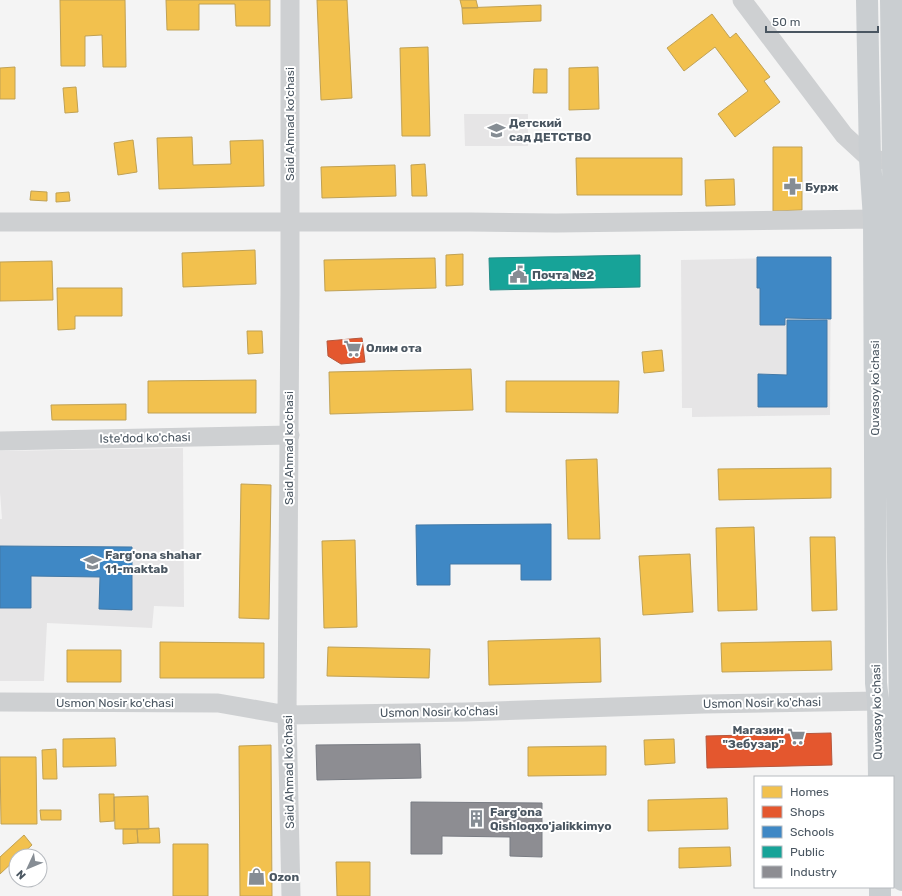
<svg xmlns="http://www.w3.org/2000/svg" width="902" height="896" font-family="Rubik,sans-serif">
	<rect width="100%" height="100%" fill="#f4f4f4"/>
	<!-- education -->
	<path fill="#e6e5e6" d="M464 114H528V146H465Z
		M831 257 830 415 692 417V408H682L681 260Z
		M183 448 184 607 154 606 152 628 47 623 44 681H0V519H2L0 492V451Z"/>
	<!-- homes -->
	<path fill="#f2c14e" stroke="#c0a154" d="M60 0H125L126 67H103L102 35 85 36V66H61Z
		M166 0H270V26H236L235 4H199V30H167Z
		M317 0H347L352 98 321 100Z
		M460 0H476L478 8H462Z
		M541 5V21L463 24 462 8Z
		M712 14 730 38 736 33 770 77 764 81 780 102 735 137 718 114 748 91 715 47 684 71 667 48Z
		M428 47 430 136H402L400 48Z
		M15 67V99H0V68Z
		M598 67 599 109 569 110V68Z
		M534 69H547V93H533Z
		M76 87 78 112 65 113 63 88Z
		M192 137 193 165 231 164 230 141 263 140 264 186 159 189 157 138Z
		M133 140 137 172 118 175 114 143Z
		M773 147H802V210L773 211Z
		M576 158H682V195H577Z
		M425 164 427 196H412L411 165Z
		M395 165 396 196 322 198 321 167Z
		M734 179 735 205 706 206 705 180Z
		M31 191 47 192V201L30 200Z
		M69 192 70 201 56 202V193Z
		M255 250 256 284 183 287 182 253Z
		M463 254V285L446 286V255Z
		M435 258 436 288 325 291 324 260Z
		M52 261 53 300 0 301V262Z
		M57 288H122V316H75V329L58 330Z
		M247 331H262L263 353 248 354Z
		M662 350 664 371 644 373 642 352Z
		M471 369 473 410 330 414 329 372Z
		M256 380V413H148V381Z
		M506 381H619L618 413 506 412Z
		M126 404V420H52L51 405Z
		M597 459 600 539H568L566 460Z
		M831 468V498L719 500 718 469Z
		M241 484 271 485 269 619 239 618Z
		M754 527 757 610 718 611 716 528Z
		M810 537H835L837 610 812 611Z
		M355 540 357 627 324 628 322 541Z
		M690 554 693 612 643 615 639 556Z
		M600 638 601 682 489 685 488 641Z
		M831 641 832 670 722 672 721 643Z
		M160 642 264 643V678H160Z
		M328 647 430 649 429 678 327 676Z
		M67 650H121V682H67Z
		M115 738 116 766 63 767V739Z
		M674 739 675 763 645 765 644 740Z
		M271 745 272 896H240L239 746Z
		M606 746V775L528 776V747Z
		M56 749 57 779H43L42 750Z
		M0 757H36L37 824H1Z
		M99 794H114V821L100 822Z
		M148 796 149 829H115L114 797Z
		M727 798 728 829 648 831V800Z
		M40 810H61V820H41Z
		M159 828 160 843H138L137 829Z
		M123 829H137L138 843 123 844Z
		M24 835 32 845 20 856H16V859L0 874V857Z
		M173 844H208V896H173Z
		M730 847 731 866 679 868V848Z
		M336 862H370V896H337Z"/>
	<!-- shops -->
	<path fill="#e4572e" stroke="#b6573d" d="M362 338 365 362 341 364 328 356 327 341Z
		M831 733 832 765 707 768 706 736Z"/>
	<!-- schools -->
	<path fill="#3f88c5" stroke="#4279a7" d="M757 257H831V319L785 318V325H760V288H757Z
		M787 320H827V407H758V374L787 375Z
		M551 524V580H521V564H450V585H417L416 525Z
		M0 546 132 547V610L99 609 100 577 31 576V608H0Z"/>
	<!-- public -->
	<path fill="#17a398" stroke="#268c88" d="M640 255V287L490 290 489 258Z"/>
	<!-- industry -->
	<path fill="#8d8d92" stroke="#797c83" d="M420 744 421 778 317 780 316 745Z
		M411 802 542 803V857L510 856V837L442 836V854H411Z"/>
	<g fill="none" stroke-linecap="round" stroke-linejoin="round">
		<!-- minor -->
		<path stroke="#ced0d2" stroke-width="19" d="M290 0V293L287 715 291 896
			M742 0 844 135 870 159 879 160
			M0 222H470L556 223 874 219 885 229
			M0 441 290 435
			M0 702 218 703 287 715 466 712 704 704 878 701"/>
		<!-- major -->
		<path stroke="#caced1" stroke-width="22" d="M867 0 870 159 874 219 876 683 878 701 879 777
			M891 0 902 880
			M880 887V896"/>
	</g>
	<!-- icons -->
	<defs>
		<symbol id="school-bare" viewBox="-9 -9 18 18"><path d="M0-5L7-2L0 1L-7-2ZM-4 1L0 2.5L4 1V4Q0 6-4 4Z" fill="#868d94" stroke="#fff" stroke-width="2.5" paint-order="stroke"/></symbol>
		<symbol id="pharmacy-bare" viewBox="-9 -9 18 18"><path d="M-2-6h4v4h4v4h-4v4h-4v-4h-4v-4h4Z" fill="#868d94" stroke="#fff" stroke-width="2.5" paint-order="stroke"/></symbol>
		<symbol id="civic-bare" viewBox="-9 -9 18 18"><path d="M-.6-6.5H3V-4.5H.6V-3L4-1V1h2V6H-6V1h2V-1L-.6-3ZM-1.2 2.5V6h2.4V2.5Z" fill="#868d94" stroke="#fff" stroke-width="2.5" paint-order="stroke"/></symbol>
		<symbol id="supermarket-bare" viewBox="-9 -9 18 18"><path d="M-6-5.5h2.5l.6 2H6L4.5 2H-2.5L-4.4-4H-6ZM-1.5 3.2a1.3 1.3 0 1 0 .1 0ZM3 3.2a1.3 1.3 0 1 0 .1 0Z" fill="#868d94" stroke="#fff" stroke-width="2.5" paint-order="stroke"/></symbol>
		<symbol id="building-bare" viewBox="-9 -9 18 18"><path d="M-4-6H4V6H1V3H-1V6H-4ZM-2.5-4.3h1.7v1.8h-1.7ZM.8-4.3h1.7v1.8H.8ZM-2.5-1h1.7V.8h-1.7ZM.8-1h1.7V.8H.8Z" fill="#868d94" stroke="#fff" stroke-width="2.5" paint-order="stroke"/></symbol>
		<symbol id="shop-bare" viewBox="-9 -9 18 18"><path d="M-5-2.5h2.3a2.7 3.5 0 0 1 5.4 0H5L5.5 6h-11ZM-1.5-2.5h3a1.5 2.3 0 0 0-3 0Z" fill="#868d94" stroke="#fff" stroke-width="2.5" paint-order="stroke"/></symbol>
	</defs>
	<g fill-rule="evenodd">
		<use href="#school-bare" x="484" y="118" width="25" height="25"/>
		<use href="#pharmacy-bare" x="780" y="174" width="25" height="25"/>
		<use href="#civic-bare" x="506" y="262" width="25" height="25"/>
		<use href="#supermarket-bare" x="340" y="336" width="25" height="25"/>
		<use href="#school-bare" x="80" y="550" width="25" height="25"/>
		<use href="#supermarket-bare" x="784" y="724" width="25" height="25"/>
		<use href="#building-bare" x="464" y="806" width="25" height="25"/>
		<use href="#shop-bare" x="244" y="864" width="25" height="25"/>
	</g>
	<g text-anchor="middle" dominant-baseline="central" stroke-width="4" stroke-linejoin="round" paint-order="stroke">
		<!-- poi labels -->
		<g font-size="12" font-weight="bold" fill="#4a5661" stroke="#fff" text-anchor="start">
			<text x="509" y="123">Детский<tspan x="509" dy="14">сад ДЕТСТВО</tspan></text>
			<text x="805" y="187">Бурж</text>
			<text x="532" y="275">Почта №2</text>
			<text x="366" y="348">Олим ота</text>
			<text x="105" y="555">Farg'ona shahar<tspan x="105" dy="14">11-maktab</tspan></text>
			<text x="784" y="730" text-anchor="end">Магазин<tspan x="784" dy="14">"Зебузар"</tspan></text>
			<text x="490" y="812">Farg'ona<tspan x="490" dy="14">Qishloqxo'jalikkimyo</tspan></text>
			<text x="269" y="877">Ozon</text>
		</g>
		<!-- street labels -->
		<g font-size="12" fill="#4a5661" stroke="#fff">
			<text transform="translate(290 124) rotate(-90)">Said Ahmad ko'chasi</text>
			<text transform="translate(875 388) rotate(-90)">Quvasoy koʻchasi</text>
			<text transform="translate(145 438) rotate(-1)">Iste'dod ko'chasi</text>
			<text transform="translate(289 448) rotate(-90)">Said Ahmad ko'chasi</text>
			<text x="115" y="703">Usmon Nosir ko'chasi</text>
			<text transform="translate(762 703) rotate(-1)">Usmon Nosir ko'chasi</text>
			<text transform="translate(439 712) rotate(-1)">Usmon Nosir ko'chasi</text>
			<text transform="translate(877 712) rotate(-91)">Quvasoy koʻchasi</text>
			<text transform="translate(289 772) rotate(-91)">Said Ahmad ko'chasi</text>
		</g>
	</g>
	<!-- legend -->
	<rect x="754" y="776" width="140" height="112" fill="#ffffff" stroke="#b7bbc0"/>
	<rect x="762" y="786" width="20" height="12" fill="#f2c14e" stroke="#b7bbc0"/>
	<text x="790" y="796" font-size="12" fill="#4a5661">Homes</text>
	<rect x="762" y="806" width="20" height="12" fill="#e4572e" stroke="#b7bbc0"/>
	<text x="790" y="816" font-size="12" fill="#4a5661">Shops</text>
	<rect x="762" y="826" width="20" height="12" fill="#3f88c5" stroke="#b7bbc0"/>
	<text x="790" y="836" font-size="12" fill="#4a5661">Schools</text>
	<rect x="762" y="846" width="20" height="12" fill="#17a398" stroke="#b7bbc0"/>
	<text x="790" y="856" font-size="12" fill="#4a5661">Public</text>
	<rect x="762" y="866" width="20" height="12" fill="#8d8d92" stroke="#b7bbc0"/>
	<text x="790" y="876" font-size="12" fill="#4a5661">Industry</text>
	<!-- north arrow -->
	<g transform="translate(28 868) rotate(226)"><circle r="19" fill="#ffffff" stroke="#b7bbc0"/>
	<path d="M0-3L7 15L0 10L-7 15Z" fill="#868d94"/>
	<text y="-6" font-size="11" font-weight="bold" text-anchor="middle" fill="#4a5661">N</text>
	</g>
	<!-- scale -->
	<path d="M766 26v6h112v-6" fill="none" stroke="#4a5661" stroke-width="2"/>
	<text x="772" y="26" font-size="12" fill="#4a5661" stroke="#ffffff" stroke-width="3" paint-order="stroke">50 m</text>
</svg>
